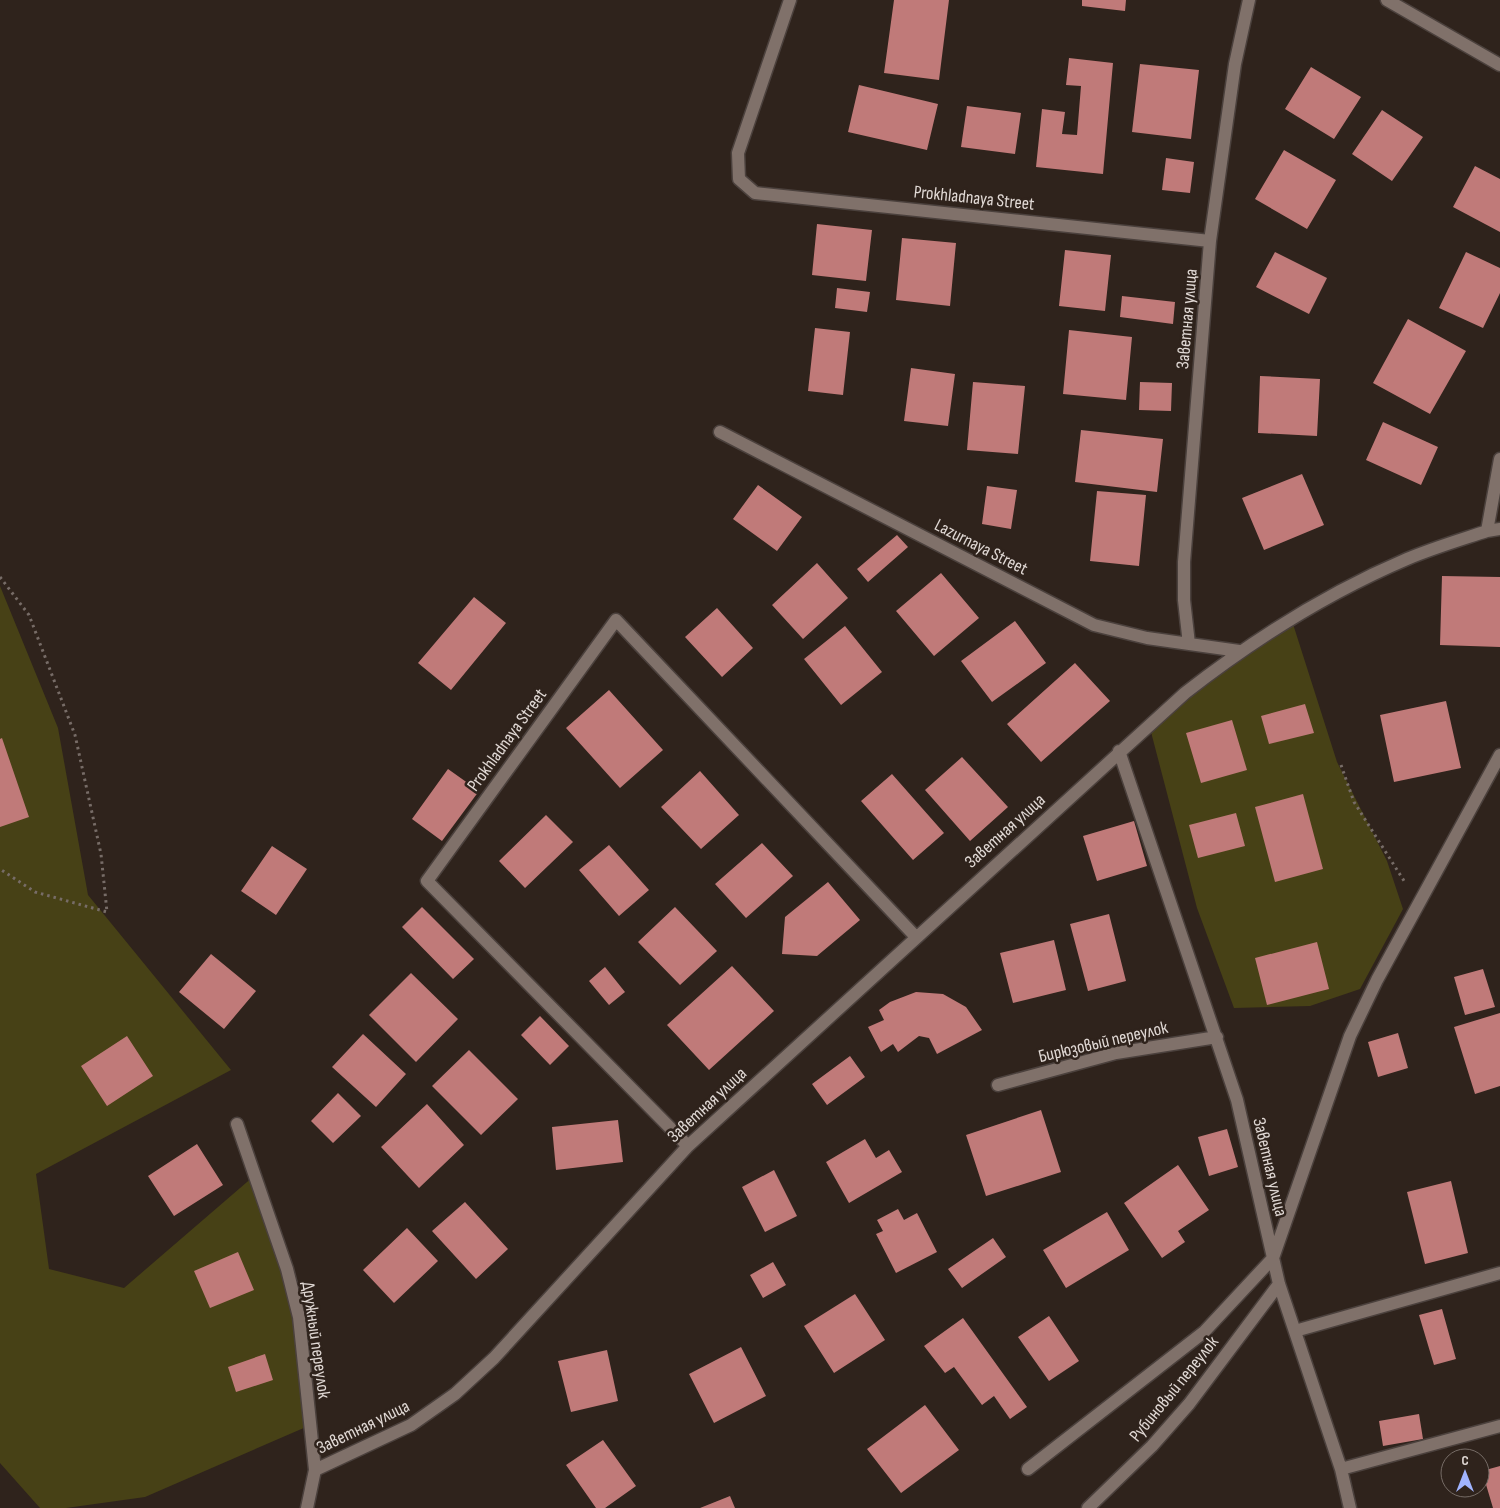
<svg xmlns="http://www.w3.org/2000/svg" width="1500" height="1508" font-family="'Sofia Sans Condensed',sans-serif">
	<rect width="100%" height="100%" fill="#2f231c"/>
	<!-- green -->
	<path fill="#474116" d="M0 586 58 728 88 895 231 1070 36 1174 49 1269 124 1288 254 1176 289 1255 306 1427 145 1497 66 1508H40L0 1463Z
		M1293 624 1337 762 1387 861 1403 909 1360 989 1310 1006 1234 1008 1197 908 1151 732 1233 660Z"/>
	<!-- building -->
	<path fill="#c07a79" d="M894 0H949L939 80 884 73Z
		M1082 0H1126L1125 11 1082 6Z
		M1069 58 1113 63 1103 174 1036 167 1042 109 1065 112 1062 134 1077 135 1081 86 1066 85Z
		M1140 64 1199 70 1191 139 1132 132Z
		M1311 67 1361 97 1334 139 1285 109Z
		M859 85 938 104 927 150 848 132Z
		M967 106 1021 113 1015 154 961 147Z
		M1382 110 1423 137 1392 181 1352 154Z
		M1284 150 1336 180 1307 229 1255 199Z
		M1166 158 1194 162 1190 193 1162 190Z
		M1475 166 1500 179V232L1453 207Z
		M817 224 872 230 866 281 812 275Z
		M902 238 956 243 950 306 896 300Z
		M1065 250 1111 255 1105 311 1059 306Z
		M1275 252 1327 278 1309 314 1256 287Z
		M1466 252 1500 268V293L1483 328 1439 308Z
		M837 288 870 292 867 312 835 308Z
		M1122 296 1175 302 1173 324 1120 317Z
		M1408 319 1466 351 1430 414 1373 383Z
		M815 328 850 332 843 395 808 391Z
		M1069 330 1132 337 1126 400 1063 394Z
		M911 368 955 374 948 426 904 421Z
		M1260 376 1320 379 1317 436 1258 433Z
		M973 382 1025 386 1018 454 967 450Z
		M1140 382 1172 383 1171 411 1139 410Z
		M1383 422 1438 447 1421 485 1366 460Z
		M1081 430 1163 439 1157 492 1075 482Z
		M1302 474 1324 525 1264 550 1242 498Z
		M758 485 802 517 777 551 733 519Z
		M987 486 1017 490 1011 529 982 524Z
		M1097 491 1146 495 1139 566 1090 561Z
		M897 535 908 547 868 582 857 569Z
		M817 563 848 598 803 639 772 605Z
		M941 573 979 618 934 656 896 611Z
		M1442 576 1500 577V647L1440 645Z
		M474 597 506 623 451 690 418 663Z
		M717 608 753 648 722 677 685 637Z
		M1015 621 1046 663 992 702 961 661Z
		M845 626 882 672 841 705 804 659Z
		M1075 663 1110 701 1041 762 1007 724Z
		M609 690 663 750 620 788 566 728Z
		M1446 701 1461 768 1394 782 1380 715Z
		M1305 704 1314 733 1269 744 1261 716Z
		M1232 720 1247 770 1201 783 1186 733Z
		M2 738 29 817 0 827V739Z
		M962 757 1008 807 970 841 925 790Z
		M448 769 479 791 442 841 412 819Z
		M700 771 739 815 701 849 661 807Z
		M892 774 944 833 913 860 861 801Z
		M1303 794 1323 869 1275 882 1255 807Z
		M1236 813 1245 846 1198 858 1189 825Z
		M546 815 573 842 525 888 499 861Z
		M1134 821 1147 866 1097 881 1083 836Z
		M762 843 793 876 746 918 715 884Z
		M609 845 649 890 619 916 579 870Z
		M272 846 307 869 276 915 241 891Z
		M828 882 860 920 817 956 782 954 785 917Z
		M422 907 474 959 453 979 402 927Z
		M675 907 717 951 680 985 638 942Z
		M1109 914 1126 981 1088 991 1070 924Z
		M1054 940 1066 990 1013 1003 1000 953Z
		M1317 942 1329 989 1267 1005 1255 958Z
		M211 954 256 991 224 1029 179 992Z
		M732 966 774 1011 709 1070 667 1025Z
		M605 967 625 992 609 1005 589 981Z
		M1483 969 1495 1007 1465 1015 1454 977Z
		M411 973 458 1019 416 1062 369 1015Z
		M916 992 943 994 966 1007 982 1030 937 1054 929 1038 919 1036 898 1052 893 1044 881 1052 868 1027 884 1020 879 1010 890 1002Z
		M1500 1013V1086L1475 1094 1454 1027Z
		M540 1016 569 1046 550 1065 521 1035Z
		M1398 1033 1408 1068 1378 1077 1368 1042Z
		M363 1034 406 1074 376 1107 332 1067Z
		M127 1036 153 1076 107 1106 81 1066Z
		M469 1050 518 1099 481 1135 432 1086Z
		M850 1056 865 1077 827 1105 812 1084Z
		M338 1093 361 1116 333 1143 311 1121Z
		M427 1104 464 1145 419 1188 381 1147Z
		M1041 1110 1061 1172 986 1196 966 1135Z
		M618 1120 623 1162 556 1170 552 1127Z
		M1227 1129 1238 1167 1209 1176 1198 1137Z
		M865 1139 876 1158 889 1150 902 1172 849 1203 826 1162Z
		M197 1144 223 1185 174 1216 148 1176Z
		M1178 1165 1209 1210 1178 1231 1185 1242 1162 1258 1124 1203Z
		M774 1170 797 1216 765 1232 742 1187Z
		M1451 1181 1468 1253 1425 1264 1407 1192Z
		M465 1202 508 1249 476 1279 432 1231Z
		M898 1209 904 1220 917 1213 937 1252 896 1273 876 1234 883 1231 877 1220Z
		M1107 1212 1129 1250 1066 1288 1043 1250Z
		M407 1228 438 1261 394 1303 363 1270Z
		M993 1238 1006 1257 962 1288 948 1269Z
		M238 1252 254 1290 210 1308 194 1271Z
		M773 1262 786 1285 763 1298 750 1275Z
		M855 1294 885 1340 834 1373 804 1326Z
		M1442 1309 1456 1359 1434 1365 1419 1315Z
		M1049 1316 1079 1361 1049 1381 1018 1337Z
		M963 1318 1027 1407 1010 1419 994 1396 982 1405 954 1367 945 1373 924 1346Z
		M741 1347 766 1396 714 1423 689 1374Z
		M607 1350 618 1401 571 1412 558 1361Z
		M265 1354 273 1380 236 1392 228 1367Z
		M925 1405 959 1450 901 1493 867 1449Z
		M1419 1414 1423 1439 1383 1446 1379 1421Z
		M603 1440 636 1486 605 1508H596L566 1465Z
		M1500 1466V1508H1493L1482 1471Z
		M730 1496 735 1508H700Z"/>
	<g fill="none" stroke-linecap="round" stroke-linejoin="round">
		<defs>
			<path id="minor" d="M790 0 738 153 739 179 755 193 1210 241
				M1387 0 1500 65
				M720 432 1094 625 1147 638 1239 651
				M1487 531 1500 459
				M1189 644 1184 600V562L1210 241 1235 64 1249 0
				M1119 751 1237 1100 1279 1284 1341 1469 1350 1508
				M998 1085 1116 1053 1217 1037
				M237 1124 287 1269 299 1317 315 1470 307 1508
				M688 1146 427 881 616 620 915 936
				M1295 1331 1500 1273
				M1028 1469 1204 1332 1273 1258 1350 1036 1377 980 1500 755
				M1341 1469 1500 1426
				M315 1470 411 1425 455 1394 494 1358 688 1146 1185 693C1253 640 1327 593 1407 559 1433 548 1460 540 1487 531L1500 529
				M1088 1508 1152 1446 1189 1404 1279 1284"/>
		</defs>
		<!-- minor casing -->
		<use href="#minor" stroke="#4b413d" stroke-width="15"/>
		<!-- path -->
		<path stroke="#776c67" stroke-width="3" stroke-dasharray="2.5 4" stroke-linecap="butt" d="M0 577 29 615 75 735 101 854 107 912 35 892 0 869
			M1341 765 1354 802 1406 884"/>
		<!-- minor -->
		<use href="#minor" stroke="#80716a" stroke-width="12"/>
	</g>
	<g text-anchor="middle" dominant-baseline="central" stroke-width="5" stroke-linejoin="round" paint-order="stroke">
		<!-- street labels -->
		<g font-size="18" fill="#e1d9d5" stroke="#2f231c">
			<text transform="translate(974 198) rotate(6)">Prokhladnaya Street</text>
			<text transform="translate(1187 319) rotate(-85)">Заветная улица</text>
			<text transform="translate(981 547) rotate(27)">Lazurnaya Street</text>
			<text transform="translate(507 740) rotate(-54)">Prokhladnaya Street</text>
			<text transform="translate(1005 831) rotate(-42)">Заветная улица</text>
			<text transform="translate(1103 1042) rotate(-13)">Бирюзовый переулок</text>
			<text transform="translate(707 1105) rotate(-43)">Заветная улица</text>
			<text transform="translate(1270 1167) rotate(77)">Заветная улица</text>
			<text transform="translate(316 1340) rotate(82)">Дружный переулок</text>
			<text transform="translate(1174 1389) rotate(-51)">Рубиновый переулок</text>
			<text transform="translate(363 1427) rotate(-26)">Заветная улица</text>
		</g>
	</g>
	<!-- north arrow -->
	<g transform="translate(1465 1473)"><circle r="24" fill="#2f231c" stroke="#766c66"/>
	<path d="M0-4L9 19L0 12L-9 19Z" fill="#a0b3fd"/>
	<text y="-8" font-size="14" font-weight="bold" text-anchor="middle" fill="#e1d9d5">С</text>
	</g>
</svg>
